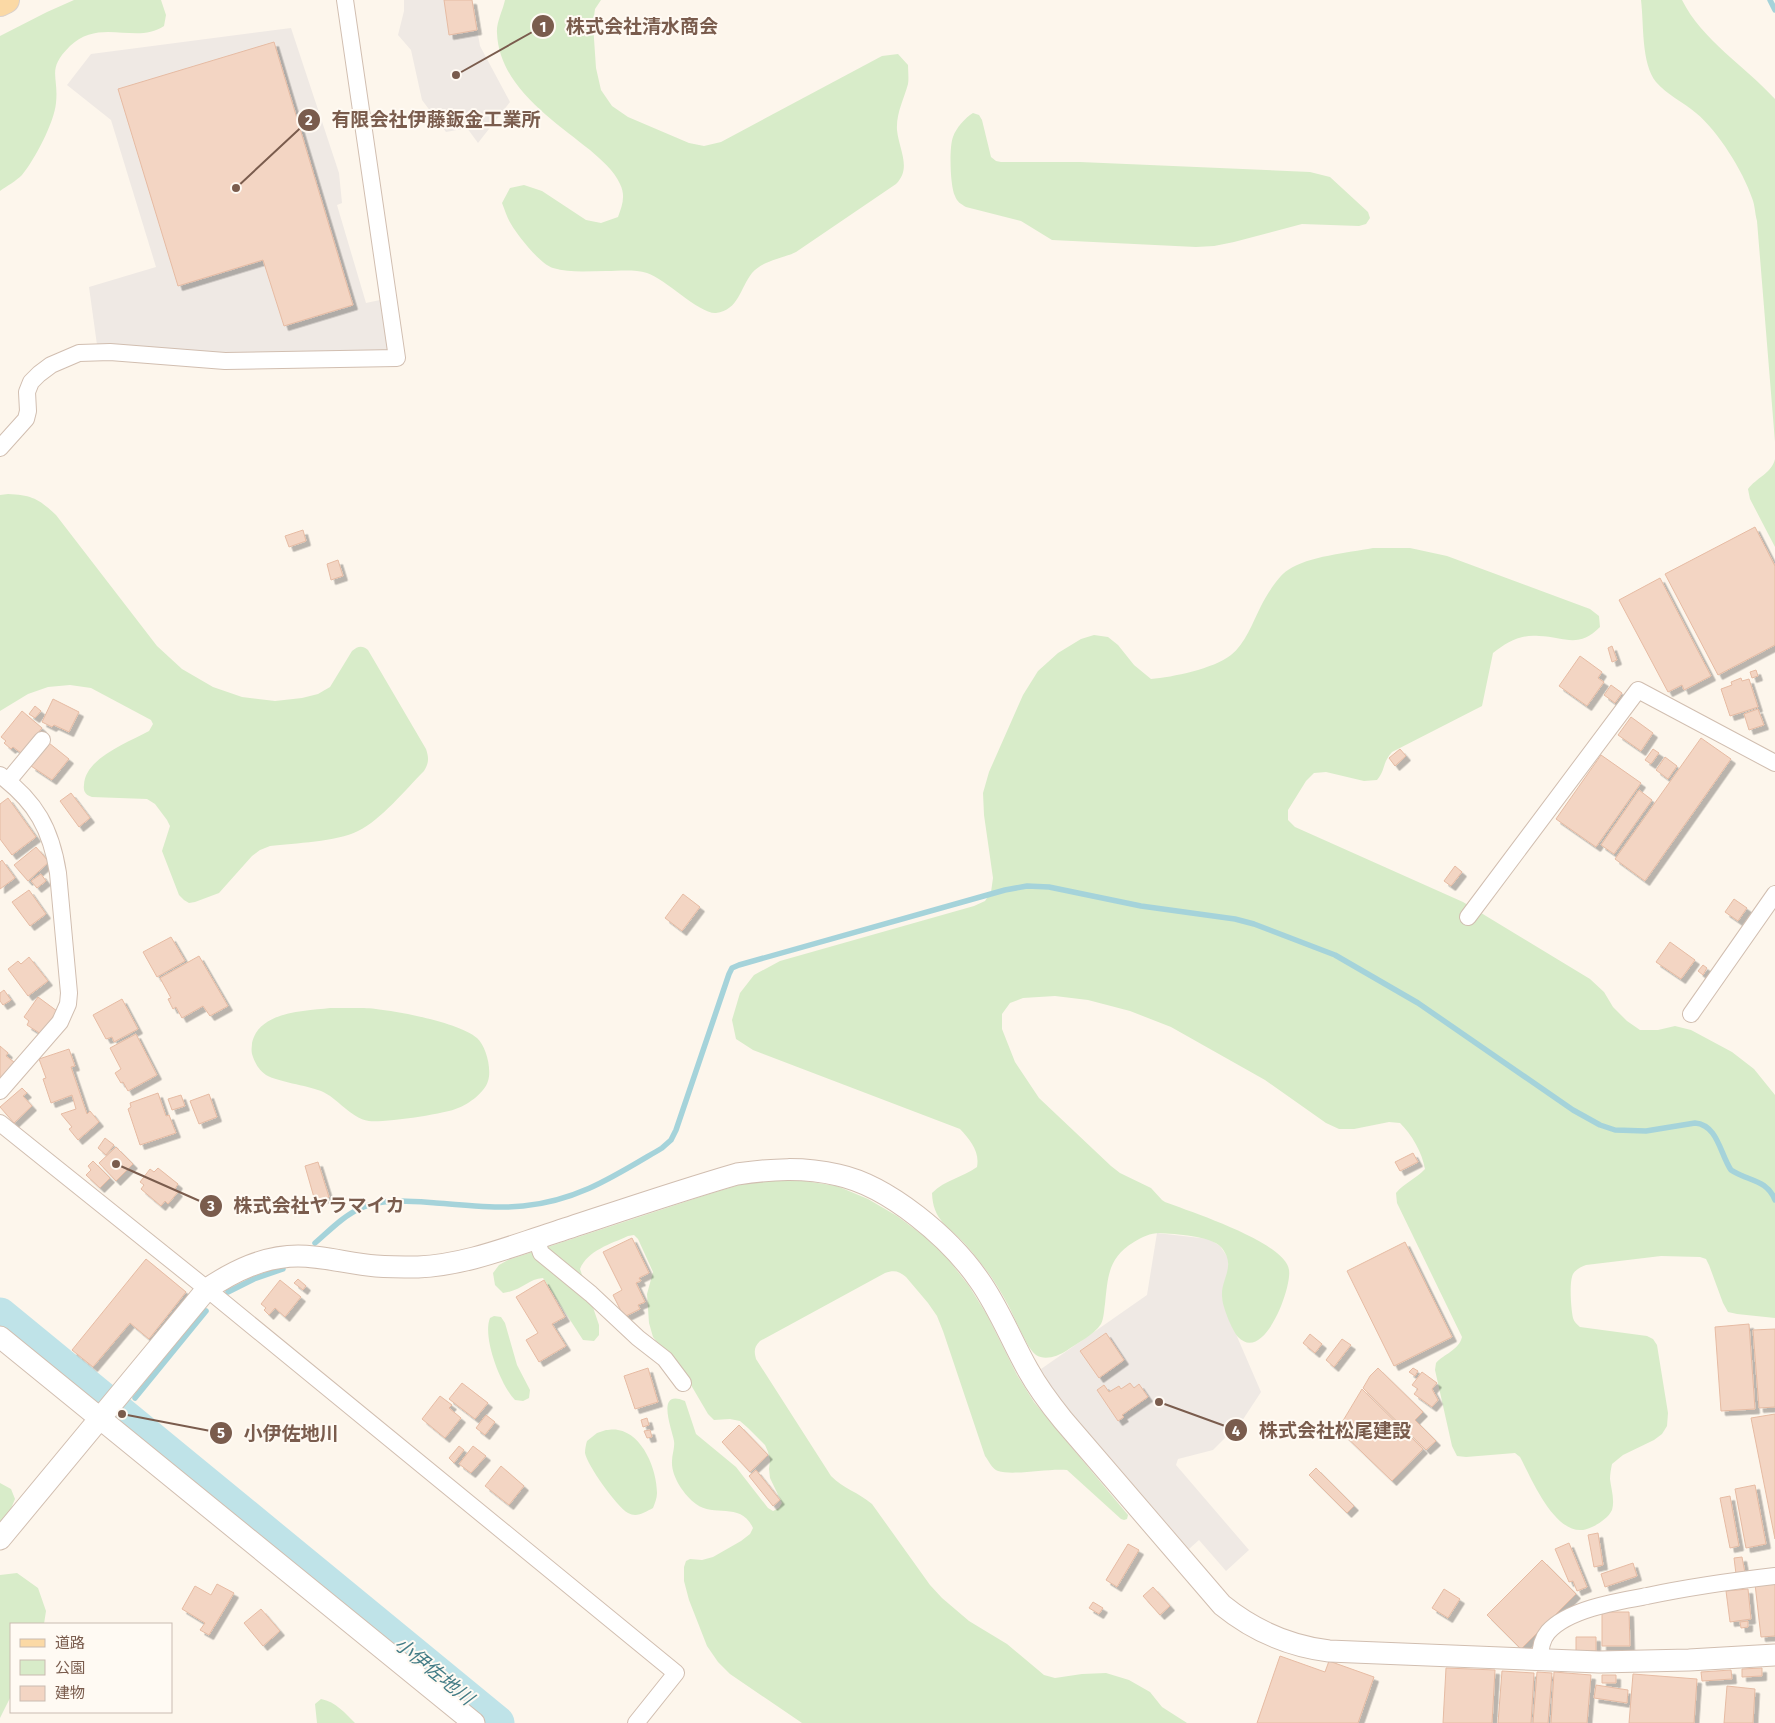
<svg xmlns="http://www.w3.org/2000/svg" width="1775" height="1723" font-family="'Fira Sans','Noto Sans JP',sans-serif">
	<defs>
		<filter id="shadow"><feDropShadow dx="4.5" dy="4.5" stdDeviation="0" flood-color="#0004"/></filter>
	</defs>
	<rect width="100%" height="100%" fill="#fdf6ec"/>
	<!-- industrial -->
	<path fill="#efe9e4" d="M404 0H472L480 46 510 102 478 143 467 128 446 132 422 100 411 50 398 35 404 11Z
		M291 28 339 173 342 203 337 205 366 303 380 300 388 353 225 355 97 345 89 287 156 267 111 120 67 85 91 54Z
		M1157 1233 1209 1239 1220 1246 1228 1258V1272L1224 1284 1222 1297 1226 1311 1261 1392 1242 1421 1213 1450 1178 1459 1176 1465 1249 1550 1226 1571 1199 1540 1189 1549 1071 1412 1053 1389 1041 1369 1147 1295Z"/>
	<!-- green -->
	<path fill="#d8ecc9" d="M74 0H161L166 15 164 26C136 45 100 17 70 46 46 70 59 75 56 103 54 123 35 159 22 175 16 181 7 186 0 191V36L47 12Z
		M505 0H601L595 9 593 24 596 68 601 90 612 106 628 117 689 143 704 146 721 142 882 56 898 54 908 65C908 71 909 78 908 84 904 99 896 113 897 130 899 150 912 168 896 184L796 252C782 259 763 260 752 273 740 288 739 310 716 313 699 314 666 279 647 273 634 269 619 271 606 271 588 271 570 273 553 268 540 264 518 236 511 224 507 218 505 210 502 203L510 188 524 185 542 191 586 220 601 223 618 217C622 206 626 196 620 184 614 170 601 160 590 150 553 120 499 86 497 33 496 23 503 10 505 0Z
		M1641 0H1682C1702 40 1745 66 1775 99V442L1757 221C1755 214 1755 205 1752 198 1743 171 1718 131 1696 113 1683 102 1667 95 1656 82 1641 63 1644 24 1641 0Z
		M973 113 979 115 982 120 991 157 996 161 1001 162H1080L1310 172 1330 177 1368 212 1370 218 1366 224 1359 226 1302 224 1234 242 1214 246 1196 247 1052 240 1021 221 966 207C961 204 957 202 955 196 950 186 949 147 953 137 956 128 965 118 973 113Z
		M1775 459V547L1750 499 1748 489C1756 478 1772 473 1775 459Z
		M8 494C32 495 39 499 56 515L157 646 182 669 213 687 242 697 275 701 302 698 318 694 330 687 352 651C358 646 362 645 368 650L426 749C429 758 429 763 424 771 406 789 381 820 358 831 336 842 295 843 270 846L260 850 252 856 219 893 195 902 189 903 184 900 179 895 162 851 170 826 167 820 155 804 147 799 92 797C86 795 83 792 84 785 85 758 127 743 149 731L153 724 151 720 91 688 70 685 48 687 28 694 0 711V495Z
		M1373 548H1410L1447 556 1590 609 1599 616 1600 627C1578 649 1565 637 1539 636 1521 634 1507 642 1493 653L1482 706 1392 752C1382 763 1386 769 1377 780L1364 781 1326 772 1314 773 1306 781 1288 810V820L1295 827 1463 902 1590 979 1604 992 1613 1007 1627 1021 1640 1030H1658L1675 1026 1691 1030 1732 1052 1754 1069 1775 1095V1318L1737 1314 1728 1312 1723 1303 1709 1265 1706 1259 1700 1257 1661 1256 1586 1265C1581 1267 1576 1269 1573 1274 1569 1282 1571 1309 1573 1318 1574 1322 1577 1324 1580 1327L1647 1336 1653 1339 1657 1345 1668 1413 1667 1426 1662 1434 1654 1440 1623 1455 1612 1464C1611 1469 1610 1474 1610 1479 1611 1488 1615 1500 1612 1510 1609 1517 1599 1524 1592 1527 1558 1545 1532 1479 1520 1457L1515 1453 1466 1457 1457 1456 1452 1446 1435 1370 1436 1363C1444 1354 1459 1350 1462 1337L1397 1203 1396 1193C1404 1183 1416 1179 1425 1169 1422 1152 1412 1135 1400 1123L1389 1122 1354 1129H1339L1326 1123 1265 1080 1171 1027 1130 1011 1088 1000 1055 996 1023 998 1010 1003 1002 1014V1029L1015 1062 1039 1098 1111 1166 1120 1173 1151 1188 1162 1200 1165 1202C1191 1212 1285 1242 1289 1270 1292 1288 1264 1364 1238 1337 1232 1330 1222 1306 1222 1296 1221 1278 1237 1266 1221 1247 1211 1236 1175 1234 1160 1233 1150 1233 1142 1237 1134 1242 1108 1258 1108 1276 1105 1304 1104 1310 1104 1318 1101 1324 1094 1335 1077 1343 1066 1351 1058 1356 1045 1361 1036 1355 1026 1348 1014 1315 1007 1303 1000 1290 992 1277 983 1266 977 1259 972 1251 965 1244 948 1225 933 1221 932 1193 945 1180 963 1177 977 1167 980 1151 970 1140 960 1129L753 1050 736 1039 732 1020 740 993 754 975 780 961 974 906 985 901 991 892 993 878 984 815 983 793 989 772 1023 695 1038 671 1058 653 1081 639 1094 635 1108 637 1118 645 1134 665 1151 679C1173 677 1213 669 1231 655 1245 644 1253 622 1261 606 1266 596 1278 576 1288 570 1309 556 1347 553 1373 548Z
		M330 1008C341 1008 353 1008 364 1008 389 1009 459 1022 477 1038 486 1046 492 1069 488 1081 485 1092 469 1104 458 1108 446 1114 382 1123 369 1121 350 1118 338 1098 321 1091 306 1085 278 1082 266 1075 258 1069 255 1063 252 1054 251 1049 252 1047 252 1043 259 1011 305 1011 330 1008Z
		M772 1180 805 1181 837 1186 868 1199 897 1216 924 1236 948 1259 969 1286 987 1315 1017 1375 1034 1402 1128 1515 1127 1519 1124 1520 1121 1519 1067 1470C1048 1468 1014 1476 998 1471 992 1469 989 1461 985 1456L943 1331 937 1316 928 1303 906 1277C899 1271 894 1270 885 1273L760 1341C754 1347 754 1351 756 1359L831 1476C844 1489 858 1492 872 1504L930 1585 942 1598 969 1621 1007 1644 1044 1675 1055 1678 1082 1674 1106 1673 1129 1680 1150 1692 1162 1707 1187 1723H802L730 1674 718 1662 707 1646 689 1600 684 1581V1567L686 1561 690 1559 702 1560 713 1557 741 1541 750 1534 753 1528C741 1501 714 1518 696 1504 684 1495 671 1476 672 1461 672 1454 675 1448 674 1441 672 1429 655 1388 685 1401L696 1434 736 1467 768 1508 773 1511 779 1508 782 1503 770 1478 769 1469 770 1460 768 1452 765 1445 748 1428 740 1421 730 1419 714 1420 708 1414 688 1380 653 1337 649 1323 647 1294 653 1272 638 1239 634 1235 628 1236C611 1244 588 1250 580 1269L599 1325V1335L594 1341 583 1340 543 1278C528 1279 521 1291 503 1293L495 1285 493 1273 499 1265 508 1260 706 1195 739 1185Z
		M494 1316 501 1317 505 1323 517 1365 530 1390 529 1398 523 1401 515 1400C501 1386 482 1337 490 1318Z
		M606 1430C609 1430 614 1429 618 1430 643 1434 657 1470 657 1493 657 1498 655 1503 653 1508 645 1512 637 1518 628 1513 617 1507 587 1465 585 1453 585 1449 586 1444 587 1441L597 1433Z
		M0 1483 11 1489 15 1499 10 1511 0 1523Z
		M17 1573 38 1588 46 1611 44 1624H11V1696L0 1718V1575Z
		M321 1699C336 1702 345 1713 355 1723H317L315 1704Z"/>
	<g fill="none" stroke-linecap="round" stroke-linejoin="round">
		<!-- stream -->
		<path stroke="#a5d3da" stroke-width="5.5" d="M1770 0 1775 10
			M315 1243C329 1231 343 1216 361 1208 385 1198 410 1201 436 1203 465 1205 494 1209 523 1206 578 1201 616 1175 662 1148L671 1140 676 1130 729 974 732 968 739 965 1005 890 1027 886 1049 887 1141 906 1235 919 1254 924 1335 955 1418 1003 1573 1110 1600 1125 1615 1130 1646 1131 1695 1123C1718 1125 1720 1154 1731 1170 1747 1181 1767 1179 1775 1200
			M228 1292 254 1279 283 1269
			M135 1398 206 1311
			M122 1414 126 1409"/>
		<!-- river -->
		<path stroke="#bfe3e8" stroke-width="35" d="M0 1315 497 1723"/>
	</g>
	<!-- building -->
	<path fill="#f3d5c3" stroke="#e6bba3" filter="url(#shadow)" d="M444 0H472L477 30 449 35Z
		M274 42 353 305 284 326 263 260 178 286 118 89Z
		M1755 527 1775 566V645L1718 675 1665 574Z
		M303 530 306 541 289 547 285 536Z
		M338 560 343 576 331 580 327 564Z
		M1660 578 1711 676 1684 690 1682 685 1668 692 1619 600Z
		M1612 646 1617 660 1612 662 1608 648Z
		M1580 656 1602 672 1598 678 1604 682 1587 706 1559 686Z
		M1756 670 1758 676 1752 678 1750 672Z
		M1741 678 1742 681 1749 679 1758 707 1730 716 1721 689 1732 685 1731 682Z
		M1611 685 1622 693 1615 703 1604 695Z
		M53 699 79 712 69 732 54 725 52 727 42 722Z
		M35 706 41 711 35 718 29 714Z
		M1758 709 1764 725 1749 730 1744 714Z
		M22 711 42 728 21 753 13 747 11 749 4 743 6 741 1 737Z
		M1631 717 1653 733 1641 751 1618 735Z
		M1701 738 1731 759 1645 881 1615 859Z
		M49 743 69 759 52 780 31 766Z
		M1400 749 1406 756 1395 766 1389 758Z
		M1653 749 1659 753 1651 764 1645 760Z
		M1601 755 1641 783 1596 847 1556 819Z
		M1665 757 1677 766 1668 779 1656 770Z
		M1639 790 1652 800 1614 854 1601 845Z
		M71 793 90 818 79 827 60 801Z
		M8 798 36 837 12 855 0 839V804Z
		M36 847 49 862 28 881 14 865Z
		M2 860 15 878 0 889V862Z
		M1455 866 1462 872 1451 886 1444 881Z
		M41 874 46 881 37 888 31 881Z
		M29 890 46 914 30 926 12 902Z
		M683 894 700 907 682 931 665 918Z
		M1734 899 1747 908 1738 921 1725 912Z
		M171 937 185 961 157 977 143 952Z
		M1670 942 1695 960 1681 979 1656 962Z
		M199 956 228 1006 210 1016 203 1006 182 1018 176 1007 173 1009 168 999 171 998 160 978Z
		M29 957 48 981 28 996 8 969 18 961 21 964Z
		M1703 965 1707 968 1703 975 1698 971Z
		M4 990 11 1000 3 1005 0 1001V993Z
		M38 997 57 1011 41 1034 27 1025 29 1021 24 1017Z
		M122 999 138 1029 114 1042 112 1037 106 1039 93 1015Z
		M136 1034 157 1075 128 1091 123 1082 121 1083 115 1073 121 1069 110 1048Z
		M0 1046 8 1053 6 1056 14 1062 0 1079Z
		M69 1049 75 1066 71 1067 87 1114 90 1111 99 1122 78 1140 69 1129 72 1127 61 1114 76 1109 72 1095 51 1103 43 1079 46 1078 39 1059Z
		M22 1088 27 1093 23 1096 32 1106 14 1123 0 1107Z
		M158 1093 166 1116 169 1115 176 1133 140 1145 128 1109 131 1107 130 1103Z
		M209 1094 217 1117 199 1124 190 1101Z
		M181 1095 185 1106 172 1110 168 1099Z
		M105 1138 114 1145 106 1155 98 1148Z
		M116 1147 133 1164 116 1181 99 1163Z
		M1413 1153 1418 1162 1400 1171 1395 1162Z
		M93 1161 110 1178 100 1188 86 1175 91 1170 88 1166Z
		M318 1162 329 1197 315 1201 305 1166Z
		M158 1168 178 1184 175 1189 178 1192 168 1204 165 1201 161 1206 141 1189 144 1185 140 1182 150 1169 154 1172Z
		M632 1238 649 1273 639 1278 641 1281 636 1283 645 1302 638 1305 640 1309 624 1317 613 1295 622 1290 603 1252Z
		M1405 1242 1452 1337 1394 1366 1347 1271Z
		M146 1259 186 1292 149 1339 130 1323 93 1367 72 1350Z
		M298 1279 306 1286 303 1290 294 1283Z
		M280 1280 301 1297 285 1317 275 1308 269 1315 264 1310 266 1308 261 1304Z
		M544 1280 565 1317 552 1324 566 1346 539 1362 526 1340 538 1333 516 1297Z
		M1749 1324 1755 1409 1721 1411 1715 1327Z
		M1775 1329V1407L1759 1408 1753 1330Z
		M1106 1333 1124 1360 1099 1378 1080 1351Z
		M1310 1334 1322 1344 1315 1353 1303 1343Z
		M1342 1339 1351 1345 1334 1367 1326 1360Z
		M648 1368 658 1402 635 1409 624 1376Z
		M1378 1368 1423 1412 1415 1420 1436 1441 1426 1450 1363 1388 1370 1376Z
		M1413 1368 1418 1371 1415 1376 1409 1372Z
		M1422 1372 1437 1383 1432 1389 1438 1400 1432 1407 1414 1394 1418 1389 1412 1385Z
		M462 1383 488 1403 475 1419 449 1399Z
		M1130 1383 1134 1388 1139 1384 1148 1397 1122 1415 1124 1417 1118 1421 1097 1390 1104 1385 1109 1392 1119 1386 1121 1389Z
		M1362 1389 1423 1449 1392 1481 1338 1429Z
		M440 1396 452 1405 449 1408 461 1418 445 1438 422 1419Z
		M1775 1414V1539L1751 1418Z
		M486 1415 495 1422 485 1435 476 1428Z
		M647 1418 649 1425 643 1427 641 1420Z
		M739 1425 768 1455 750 1472 722 1442Z
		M650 1430 652 1437 647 1438 644 1431Z
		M459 1446 464 1450 454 1463 449 1458Z
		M473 1446 486 1456 471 1473 459 1464Z
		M501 1466 524 1486 509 1505 485 1486Z
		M1316 1468 1354 1506 1347 1513 1309 1475Z
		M756 1470 780 1500 773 1506 749 1476Z
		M1755 1485 1766 1544 1746 1548 1735 1489Z
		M1730 1496 1739 1546 1730 1548 1720 1498Z
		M1598 1533 1603 1565 1594 1567 1588 1535Z
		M1569 1543 1587 1587 1577 1591 1573 1581 1569 1582 1555 1549Z
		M1128 1544 1139 1550 1117 1587 1106 1580Z
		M1742 1557 1745 1573 1736 1574 1734 1558Z
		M1542 1560 1576 1594 1521 1649 1487 1615Z
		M1633 1563 1637 1576 1605 1587 1601 1574Z
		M1775 1581V1636L1761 1637 1755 1584Z
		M217 1584 234 1593 209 1635 200 1630 205 1623 182 1609 195 1586 211 1595Z
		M1153 1587 1170 1606 1160 1615 1143 1596Z
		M1444 1589 1460 1599 1448 1618 1432 1608Z
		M1748 1589 1751 1619 1730 1622 1726 1591Z
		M1093 1602 1103 1608 1099 1614 1089 1608Z
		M261 1609 280 1631 263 1646 244 1623Z
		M1602 1612H1629L1630 1646H1602Z
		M1748 1621V1627L1741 1628 1740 1622Z
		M1576 1637H1596V1651H1576Z
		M1280 1656 1325 1672 1329 1661 1374 1677 1358 1723H1257Z
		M1446 1668 1495 1670 1492 1723H1443Z
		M1762 1668V1676L1742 1677V1669Z
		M1731 1670 1732 1679 1702 1681 1701 1672Z
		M1502 1671 1534 1673 1531 1723H1498Z
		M1537 1672 1552 1673 1548 1723H1533Z
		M1554 1672 1591 1675 1587 1723H1551Z
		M1633 1674 1697 1679 1694 1723H1629Z
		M1602 1675H1616V1683H1602Z
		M1596 1685 1628 1690 1627 1703 1594 1698Z
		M1727 1686 1755 1689 1753 1723H1724Z"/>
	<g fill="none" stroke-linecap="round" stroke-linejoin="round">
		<defs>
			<path id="minor" d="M0 448 26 419 28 411 27 392 31 382 39 374 51 365 79 353 110 352 225 361 397 358 345 0
				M0 775C36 802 51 829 58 873L69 993 68 1004 60 1022 0 1091
				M8 781 42 740
				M1468 917 1638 690 1775 763
				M1691 1014 1775 894
				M0 1123 207 1289 676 1673 636 1723
				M536 1238 541 1253 591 1294 638 1338 665 1359 683 1383
				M1540 1660C1540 1650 1541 1640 1548 1632 1568 1609 1619 1601 1647 1596 1690 1587 1732 1581 1775 1576"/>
			<path id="tertiary" d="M0 1337 474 1723
				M0 1539 207 1289C234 1271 264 1256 298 1256 324 1256 350 1264 376 1266 390 1267 404 1267 418 1267 465 1265 509 1247 553 1233 614 1213 675 1192 737 1174 772 1169 803 1167 838 1175 889 1186 950 1238 979 1280 999 1308 1011 1340 1028 1370 1038 1388 1050 1404 1063 1420L1222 1605C1254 1631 1288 1646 1329 1651L1599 1662 1689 1660 1775 1655"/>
			<path id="primary" d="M0 3 6 0"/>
		</defs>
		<!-- minor casing -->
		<use href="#minor" stroke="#d1beb0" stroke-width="18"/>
		<!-- tertiary casing -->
		<use href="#tertiary" stroke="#d1beb0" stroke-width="23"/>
		<!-- primary casing -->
		<use href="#primary" stroke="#dad1cd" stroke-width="28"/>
		<!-- minor -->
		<use href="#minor" stroke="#fff" stroke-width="16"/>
		<!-- tertiary -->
		<use href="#tertiary" stroke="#fff" stroke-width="21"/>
		<!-- primary -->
		<use href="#primary" stroke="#fbd9a5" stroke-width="26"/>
	</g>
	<g text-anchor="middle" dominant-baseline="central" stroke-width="4" stroke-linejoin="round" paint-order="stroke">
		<!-- water labels -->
		<g font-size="19" font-style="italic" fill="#437c86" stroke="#fffaf3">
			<text transform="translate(434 1671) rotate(39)">小伊佐地川</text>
		</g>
	</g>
	<!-- callouts -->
	<path fill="none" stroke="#7a5c4d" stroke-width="2" d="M456 75L543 26M236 188L309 120M116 1164L211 1206M1159 1402L1236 1430M122 1414L221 1433"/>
	<g fill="#7a5c4d" stroke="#fffaf3" stroke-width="2">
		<circle cx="456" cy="75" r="5"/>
		<circle cx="236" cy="188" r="5"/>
		<circle cx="116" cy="1164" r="5"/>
		<circle cx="1159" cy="1402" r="5"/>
		<circle cx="122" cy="1414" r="5"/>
		<circle cx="543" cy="26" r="12"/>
		<circle cx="309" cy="120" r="12"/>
		<circle cx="211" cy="1206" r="12"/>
		<circle cx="1236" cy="1430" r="12"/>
		<circle cx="221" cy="1433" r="12"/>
	</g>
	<g font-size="15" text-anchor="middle" font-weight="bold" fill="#fff">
		<text x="543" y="32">1</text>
		<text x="309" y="125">2</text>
		<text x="211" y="1211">3</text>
		<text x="1236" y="1436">4</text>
		<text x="221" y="1438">5</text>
	</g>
	<g font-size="19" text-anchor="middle" font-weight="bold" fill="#7a5c4d" stroke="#fffaf3" stroke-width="4" stroke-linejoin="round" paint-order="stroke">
		<text x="642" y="33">株式会社清水商会</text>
		<text x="436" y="126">有限会社伊藤鈑金工業所</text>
		<text x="319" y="1212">株式会社ヤラマイカ</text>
		<text x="1335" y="1437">株式会社松尾建設</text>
		<text x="291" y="1440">小伊佐地川</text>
	</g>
	<!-- legend -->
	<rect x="10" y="1623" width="162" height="90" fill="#fffaf3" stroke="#cabbb1"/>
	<rect x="20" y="1639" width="25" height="8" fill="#fbd9a5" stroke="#cabbb1"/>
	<text x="55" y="1648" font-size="15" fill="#7a5c4d">道路</text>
	<rect x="20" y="1660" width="25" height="15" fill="#d8ecc9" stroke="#cabbb1"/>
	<text x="55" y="1673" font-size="15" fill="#7a5c4d">公園</text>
	<rect x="20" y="1686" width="25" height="15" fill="#f3d5c3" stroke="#cabbb1"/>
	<text x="55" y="1698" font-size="15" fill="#7a5c4d">建物</text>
</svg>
